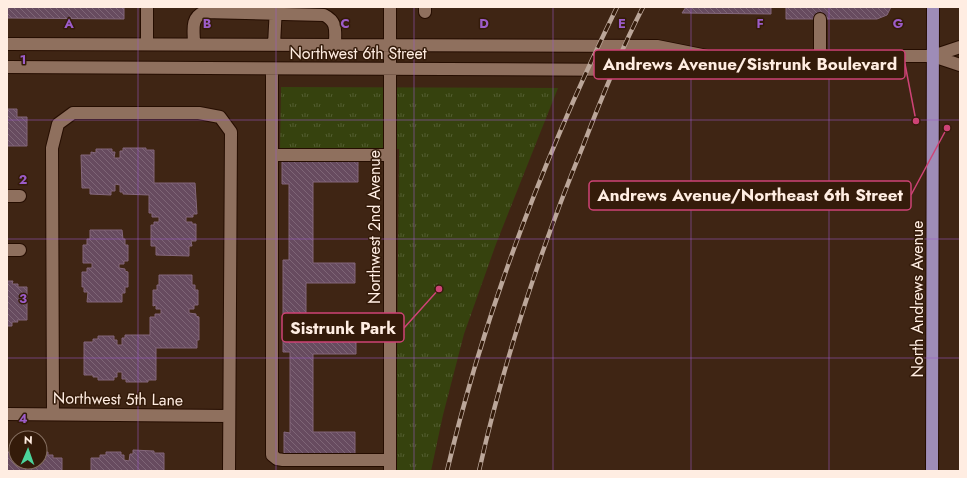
<svg xmlns="http://www.w3.org/2000/svg" width="967" height="478" font-family="Jost,sans-serif">
	<defs>
		<pattern id="park-tufts" width="24" height="20" patternUnits="userSpaceOnUse"><rect width="24" height="20" fill="#36420e"/><path d="M3 7l-1-3M5 7V3M7 7l1-3M15 17l-1-3M17 17v-4M19 17l1-3" fill="none" stroke="#545e31"/></pattern>
		<pattern id="building-back-hatch" width="6" height="6" patternUnits="userSpaceOnUse"><rect width="6" height="6" fill="#674b5f"/><path d="M-1 5l2 2M0 0l6 6M5-1l2 2" fill="none" stroke="#7e6576"/></pattern>
	</defs>
	<rect width="100%" height="100%" fill="#3f2514"/>
	<!-- park -->
	<path fill="url(#park-tufts)" d="M281 87 558 88 496 244 464 334 443 415 431 471H396L399 149 280 150Z"/>
	<!-- building -->
	<path fill="url(#building-back-hatch)" stroke="#84677b" d="M7 7H124V19L7 18Z
		M686 7H771V14L682 13Z
		M786 7H891L887 15 877 19H786Z
		M7 109H17V117H27V146H7Z
		M123 148H146V150H154V183H195L197 214H193V217H186V222H192V224H196V241H191L192 246H189V256L156 255V246H151V225H154V222H159V217H152V213H149V195L123 194V192H120V185L115 184V191H111V195L90 194V188H82L81 155H91V152L96 153V149H112V152H115L114 158H120V151H123Z
		M282 158H358V182H313V263H355V283H306V331H356V354H313V432H355V455H284V432L290 433V352H283V260H289V184H282Z
		M90 230H122L123 239H125V245H128V261H124V264H119V268L125 269V271L128 272V287H125V293H122V302H87L88 292H84V287H82V272H87V268H92V263H83V245H87V239H90Z
		M159 275H192V285H195V290H198V305H194V309H189V313L196 314V316L199 317V340H197V348H156V380H148V382H126V379H122V372H117V377H114V380H98V377H93V375H84V342H93V339H98V336H114V340H117V345H122V338H125V335H150V317H155V314H161V309H156V305L153 306V290H157V285H159Z
		M7 281H13L12 284H18V287H27V320H17L18 322H12V326H7Z
		M133 450 154 451V453H164V471H91V458H100V455H106V452H121V455H124V460L129 461 130 454H133Z
		M7 452H16V462H40V452H48V455H53V458H62V471H7Z"/>
	<g fill="none" stroke-linecap="round" stroke-linejoin="round">
		<defs>
			<path id="minor" d="M147 7V44
				M390 7V471
				M425 12V7
				M7 44 657 46 707 56H933L960 47
				M194 44C194 31 190 18 204 12L324 15C338 22 335 31 335 45
				M274 45 276 7
				M820 56V19
				M933 56 960 65
				M7 67 644 70 702 57
				M272 69V455L277 459 283 460H390
				M272 155H390
				M7 196H20
				M7 250H20
				M7 414 229 416
				M53 414 52 148 58 124 73 113H199L220 117 231 132 229 471"/>
			<path id="major" d="M932 471 933 7"/>
		</defs>
		<!-- minor casing -->
		<use href="#minor" stroke="#250d00" stroke-width="14"/>
		<!-- major casing -->
		<use href="#major" stroke="#250d00" stroke-width="14"/>
		<!-- minor -->
		<use href="#minor" stroke="#8f705e" stroke-width="12"/>
		<!-- major -->
		<use href="#major" stroke="#9e8cb7" stroke-width="12"/>
		<defs>
			<path id="rail" d="M447 471C485 310 545 155 617 7
				M479 471C504 360 540 251 583 146 601 99 620 52 643 7"/>
		</defs>
		<!-- rail casing -->
		<use href="#rail" stroke="#bba699" stroke-width="4.5"/>
		<!-- rail -->
		<use href="#rail" stroke="#341b0a" stroke-width="3" stroke-dasharray="9" stroke-linecap="butt"/>
	</g>
	<!-- grid -->
	<path fill="none" stroke="#9c5cc8" stroke-width="1" stroke-opacity="0.55" d="M138 7V471M276 7V471M414 7V471M553 7V471M691 7V471M829 7V471M7 120H960M7 239H960M7 358H960"/>
	<g text-anchor="middle" dominant-baseline="central" stroke-width="3" stroke-linejoin="round" paint-order="stroke">
		<!-- street labels -->
		<g font-size="16" fill="#ffede2" stroke="#341b0a">
			<text x="358" y="53">Northwest 6th Street</text>
			<text transform="translate(374 227) rotate(-90)">Northwest 2nd Avenue</text>
			<text transform="translate(917 299) rotate(-90)">North Andrews Avenue</text>
			<text transform="translate(118 399) rotate(1)">Northwest 5th Lane</text>
		</g>
	</g>
	<g font-size="13" text-anchor="middle" font-weight="bold" fill="#9c5cc8" stroke="#341b0a" stroke-width="3" stroke-linejoin="round" paint-order="stroke">
		<text x="69" y="28">A</text>
		<text x="207" y="28">B</text>
		<text x="345" y="28">C</text>
		<text x="484" y="28">D</text>
		<text x="622" y="28">E</text>
		<text x="760" y="28">F</text>
		<text x="898" y="28">G</text>
		<text x="23" y="64">1</text>
		<text x="23" y="184">2</text>
		<text x="23" y="303">3</text>
		<text x="23" y="423">4</text>
	</g>
	<!-- callouts -->
	<path fill="none" stroke="#ce4376" stroke-width="1.5" d="M916 121L905 64M947 128L911 195M439 289L404 328"/>
	<g fill="#ce4376" stroke="#341b0a" stroke-width="1.5">
		<circle cx="916" cy="121" r="4"/>
		<circle cx="947" cy="128" r="4"/>
		<circle cx="439" cy="289" r="4"/>
	</g>
	<g fill="#341b0a" stroke="#ce4376" stroke-width="1.5">
		<rect x="594" y="50" width="311" height="29" rx="4"/>
		<rect x="589" y="181" width="322" height="29" rx="4"/>
		<rect x="282" y="313" width="122" height="29" rx="4"/>
	</g>
	<g font-size="17" text-anchor="middle" font-weight="bold" fill="#ffede2">
		<text x="750" y="70">Andrews Avenue/Sistrunk Boulevard</text>
		<text x="750" y="201">Andrews Avenue/Northeast 6th Street</text>
		<text x="343" y="334">Sistrunk Park</text>
	</g>
	<!-- border -->
	<rect width="967" height="478" fill="none" stroke="#ffede2" stroke-width="16"/>
	<!-- north arrow -->
	<g transform="translate(28 450) rotate(2)"><circle r="19" fill="#341b0a" stroke="#856f60"/>
	<path d="M0-3L7 15L0 10L-7 15Z" fill="#4bd49b"/>
	<text y="-6" font-size="11" font-weight="bold" text-anchor="middle" fill="#ffede2">N</text>
	</g>
</svg>
